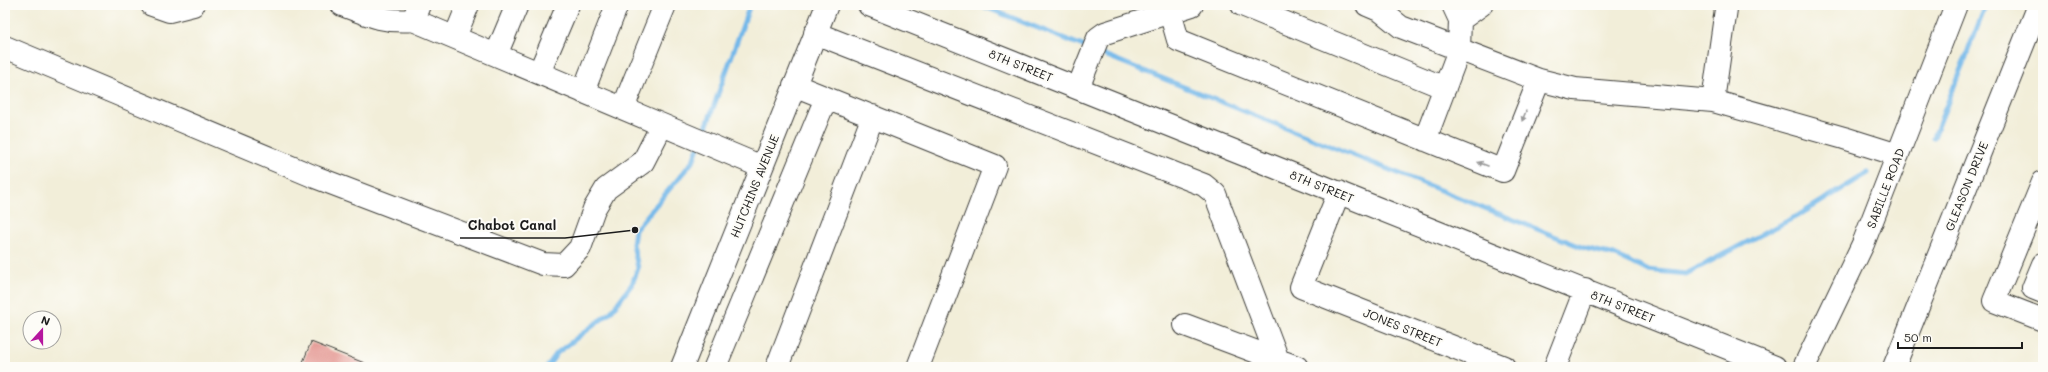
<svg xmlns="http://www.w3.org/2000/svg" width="2048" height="372" font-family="Mali,sans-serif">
	<rect width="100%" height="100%" fill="#fdfcf7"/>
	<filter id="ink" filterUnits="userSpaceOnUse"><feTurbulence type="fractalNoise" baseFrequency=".025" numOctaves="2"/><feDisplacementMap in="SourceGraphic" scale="8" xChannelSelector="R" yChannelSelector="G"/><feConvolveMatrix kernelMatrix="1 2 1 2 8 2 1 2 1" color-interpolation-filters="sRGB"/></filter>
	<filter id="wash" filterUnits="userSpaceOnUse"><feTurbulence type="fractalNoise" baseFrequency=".012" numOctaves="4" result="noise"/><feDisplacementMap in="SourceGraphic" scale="16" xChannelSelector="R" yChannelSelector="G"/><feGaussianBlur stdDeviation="0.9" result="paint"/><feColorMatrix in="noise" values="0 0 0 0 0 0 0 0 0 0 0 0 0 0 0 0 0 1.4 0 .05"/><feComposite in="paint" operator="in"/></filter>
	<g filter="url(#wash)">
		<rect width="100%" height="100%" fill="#f2eed9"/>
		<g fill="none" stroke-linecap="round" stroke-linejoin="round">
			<!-- stream -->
			<path stroke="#73b8e9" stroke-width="5" d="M980 5 1088 48
				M1097 52 1584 248 1614 255 1647 270 1686 274 1799 215 1868 173
				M703 136 750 5
				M1934 137 1986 5
				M547 367 557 353 611 312 632 284 638 268 633 244 635 230 693 161 699 145"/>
		</g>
		<g id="blocks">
			<!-- building -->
			<path fill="#e18a85" d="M311 342 372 366V367H301Z"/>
		</g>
	</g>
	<g filter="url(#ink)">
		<use href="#blocks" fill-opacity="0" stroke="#3c3c38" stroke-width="1"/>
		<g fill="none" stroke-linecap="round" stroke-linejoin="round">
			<defs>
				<path id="minor" d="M152 5 169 11 193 5
					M342 5C368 15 386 23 413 20
					M419 5 413 20 762 167
					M869 5 1775 367
					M1242 5 1445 88
					M1367 5 1381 11 1401 27 1539 80 1575 89 1713 101 1844 138 1898 155
					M1170 12 1178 40 1503 171 1539 80
					M1460 20 1481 5
					M815 33 1204 185 1215 194 1278 360 1297 367
					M455 37 468 5
					M5 47 315 177 543 264 564 265 580 248 594 209 606 189 643 162 662 125
					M496 55 517 5
					M539 73 568 5
					M794 85 995 166 918 367
					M1078 88 1098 38 1105 33 1192 5
					M583 92 617 5
					M1713 101 1726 9 1725 5
					M623 108 665 5
					M1425 140 1459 50 1460 20 1453 5
					M2043 182 1994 301 2043 320
					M1339 192 1301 287 1504 367
					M2043 264 2033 288 2043 292
					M1185 325 1278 360
					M682 367 827 5
					M715 367 826 98
					M777 367 873 116
					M1555 367 1585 290
					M1804 367 1863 244 1956 5
					M1894 367 2039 5"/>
			</defs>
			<!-- minor casing -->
			<use href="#minor" stroke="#3c3c38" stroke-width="24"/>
			<!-- minor -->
			<use href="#minor" stroke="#fff" stroke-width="22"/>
		</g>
		<!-- one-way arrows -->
		<defs><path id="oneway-solid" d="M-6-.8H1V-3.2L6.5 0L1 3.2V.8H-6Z"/></defs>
		<g fill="#999">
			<use href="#oneway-solid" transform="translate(1524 116) rotate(112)"/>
			<use href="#oneway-solid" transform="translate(1483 164) rotate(-159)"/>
		</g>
	</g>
	<g text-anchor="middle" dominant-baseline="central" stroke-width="4" stroke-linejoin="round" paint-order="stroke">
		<!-- street labels -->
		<g font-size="12" fill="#1c1c1c" stroke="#fdfcf7">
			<text transform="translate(1021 65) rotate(22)">8TH STREET</text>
			<text transform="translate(754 186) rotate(-68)">HUTCHINS AVENUE</text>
			<text transform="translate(1322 186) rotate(22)">8TH STREET</text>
			<text transform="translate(1966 186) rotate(-68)">GLEASON DRIVE</text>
			<text transform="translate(1885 188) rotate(-69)">SABILLE ROAD</text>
			<text transform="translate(1623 306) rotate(22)">8TH STREET</text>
			<text transform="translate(1403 327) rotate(22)">JONES STREET</text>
		</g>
	</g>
	<!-- callouts -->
	<path fill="none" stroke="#1c1c1c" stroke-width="1.5" d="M635 230L565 238H460"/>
	<circle fill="#1c1c1c" stroke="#fdfcf7" stroke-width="1.5" cx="635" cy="230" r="4"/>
	<g font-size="13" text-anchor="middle" font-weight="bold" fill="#1c1c1c" stroke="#fdfcf7" stroke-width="4" stroke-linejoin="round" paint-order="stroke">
		<text x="512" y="230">Chabot Canal</text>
	</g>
	<!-- margin -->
	<rect width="2048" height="372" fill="none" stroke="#fdfcf7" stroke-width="20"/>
	<!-- north arrow -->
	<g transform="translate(42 330) rotate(21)"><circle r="19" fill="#fdfcf7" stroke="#a3a29f"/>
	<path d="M0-3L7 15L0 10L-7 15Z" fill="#b5179e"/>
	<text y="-6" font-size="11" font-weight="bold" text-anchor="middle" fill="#1c1c1c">N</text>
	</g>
	<!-- scale -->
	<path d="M1898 342v6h124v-6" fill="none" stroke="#1c1c1c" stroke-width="2"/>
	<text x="1904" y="342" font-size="12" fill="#1c1c1c" stroke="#fdfcf7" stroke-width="3" paint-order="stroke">50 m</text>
</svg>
